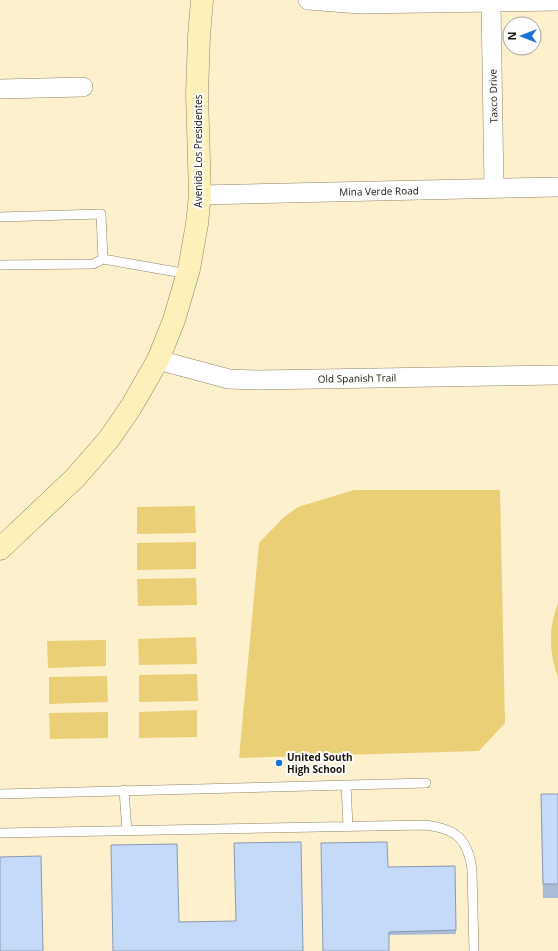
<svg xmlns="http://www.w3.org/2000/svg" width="558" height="951" font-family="'Open Sans',sans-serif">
	<rect width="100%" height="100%" fill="#fcf0cd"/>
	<!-- grass -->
	<path fill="#ebcf77" d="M354 490H500L505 723 479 751 239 758 259 543 284 517 298 507Z
		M195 506 196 533 137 534V507Z
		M196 542V569L137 570V543Z
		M196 578 197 605 138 606 137 579Z
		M558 603V678C549 653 548 628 558 603Z
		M196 637 197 664 139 665 138 639Z
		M106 640V666L48 668 47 641Z
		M197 674 198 701 139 702V675Z
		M107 676 108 702 49 704V677Z
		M197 710V737L139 738V712Z
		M108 712V738L50 739 49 713Z"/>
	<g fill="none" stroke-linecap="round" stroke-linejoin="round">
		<defs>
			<path id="service" d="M0 217 101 214 103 259
				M0 265 93 264 103 259 188 274
				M346 785 348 826
				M124 790 127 831
				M0 794 426 783
				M0 833 424 825C455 828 468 838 472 870L474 951"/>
			<path id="minor" d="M308 0 360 4 558 1
				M491 3 494 189
				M0 89 83 87
				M200 195 558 187
				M158 360 229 379 259 380 558 375"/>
			<path id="secondary" d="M0 549 75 478 109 439 131 407 158 360 174 320 189 269 197 224 200 195 197 94 199 36 202 0"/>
		</defs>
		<!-- service casing -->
		<use href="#service" stroke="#908565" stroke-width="10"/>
		<!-- minor casing -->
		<use href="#minor" stroke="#908565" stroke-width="20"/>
		<!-- secondary casing -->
		<use href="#secondary" stroke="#908565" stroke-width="23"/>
		<!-- service -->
		<use href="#service" stroke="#fff" stroke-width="9"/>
		<!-- minor -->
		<use href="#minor" stroke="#fff" stroke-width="19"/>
		<!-- secondary -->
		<use href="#secondary" stroke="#fef0ba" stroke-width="22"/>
	</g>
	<!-- wall -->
	<path fill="#a9bbd5" d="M558 794V898H543L541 807Z
		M455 866 456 934 389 935 388 867Z"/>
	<!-- building -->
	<path fill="#c5daf8" stroke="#8a99ae" d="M541 794H558V884H543Z
		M301 842 303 951H113L111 845 177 844 179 922 236 921 234 843Z
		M387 842 388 867 455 866 456 930 389 932V951H323L321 843Z
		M41 856 43 951H0V857Z"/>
	<!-- markers -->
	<circle fill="#1a6fd9" stroke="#fefefe" stroke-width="1.5" cx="279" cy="763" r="4"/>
	<g text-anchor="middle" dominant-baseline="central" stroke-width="4" stroke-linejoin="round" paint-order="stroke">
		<!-- street labels -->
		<g font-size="10" fill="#1a1609" stroke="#fefefe">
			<text transform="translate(493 96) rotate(-91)">Taxco Drive</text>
			<text transform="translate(198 151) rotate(-90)">Avenida Los Presidentes</text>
			<text transform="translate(379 191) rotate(-1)">Mina Verde Road</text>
			<text transform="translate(357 378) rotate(-1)">Old Spanish Trail</text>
		</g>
		<!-- poi labels -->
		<g font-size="10" font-weight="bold" fill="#1a1609" stroke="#fefefe" text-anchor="start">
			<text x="287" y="757">United South<tspan x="287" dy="12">High School</tspan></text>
		</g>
	</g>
	<!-- north arrow -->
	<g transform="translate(522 36) rotate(270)"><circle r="19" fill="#fefefe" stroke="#a3a19c"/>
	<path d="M0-3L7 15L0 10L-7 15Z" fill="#1a6fd9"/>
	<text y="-6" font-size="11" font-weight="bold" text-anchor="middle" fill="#1a1609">N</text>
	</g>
</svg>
